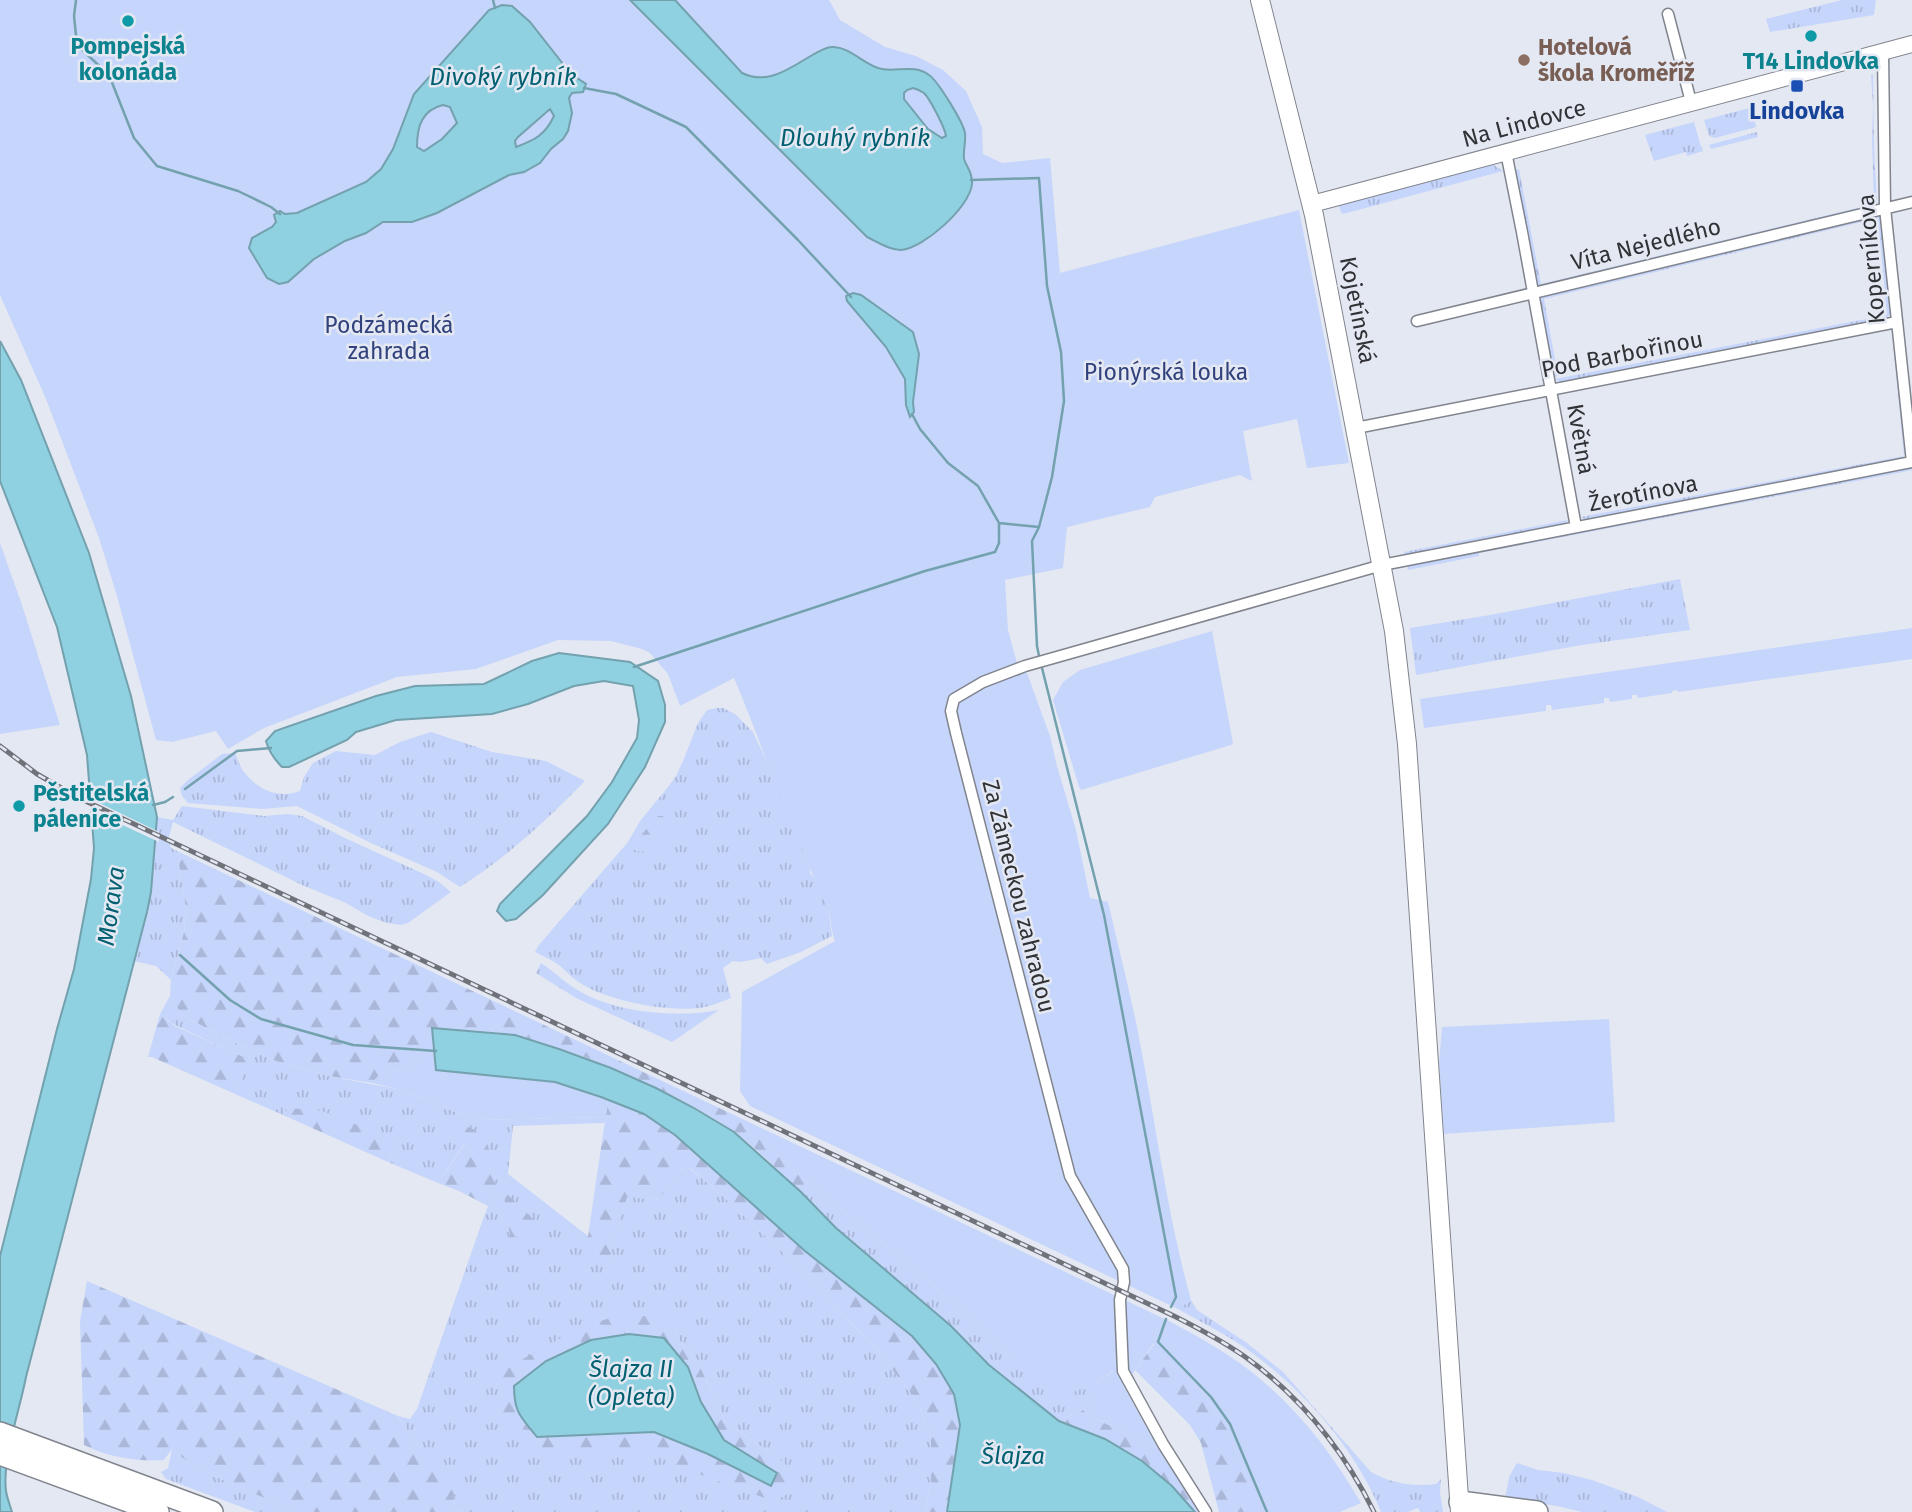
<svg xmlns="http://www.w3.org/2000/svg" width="1912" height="1512" font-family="'Fira Sans',sans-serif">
	<defs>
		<pattern id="grass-tufts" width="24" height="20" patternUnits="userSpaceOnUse" patternTransform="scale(1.75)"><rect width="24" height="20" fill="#c6d5fb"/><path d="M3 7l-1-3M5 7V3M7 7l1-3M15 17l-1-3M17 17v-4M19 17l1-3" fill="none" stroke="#abb7d8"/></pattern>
		<pattern id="forest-firs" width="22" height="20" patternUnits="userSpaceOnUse" patternTransform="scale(1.75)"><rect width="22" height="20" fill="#c6d5fb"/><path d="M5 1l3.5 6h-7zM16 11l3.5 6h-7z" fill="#abb7d8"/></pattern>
	</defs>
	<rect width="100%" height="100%" fill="#e4e8f2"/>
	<!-- grass -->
	<path fill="url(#grass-tufts)" fill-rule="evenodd" d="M1842 0H1876L1874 15 1770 32 1766 19Z
		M1873 74 1874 146 1877 206 1540 287 1537 285 1514 170 1519 169 1541 284 1874 204 1872 140 1873 107 1871 75Z
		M1753 107 1756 127 1715 138 1709 136 1704 120Z
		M1694 122 1701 147 1757 132 1758 137 1711 149 1709 145 1702 147 1703 151 1687 156 1686 152 1654 161 1645 135Z
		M1488 165H1494L1503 171 1343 214 1341 212 1338 204Z
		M1878 215 1883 219 1892 312 1885 320 1564 384 1555 379 1887 315 1878 218 1544 299 1558 376 1553 377 1539 302 1542 295Z
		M1892 330 1894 333 1906 449 1904 456 1901 460 1586 520 1581 517 1904 456Z
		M1912 467V470L1903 472 1479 553V556L1408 570 1407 564Z
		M1568 520 1565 525 1405 556 1404 552Z
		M1680 579 1690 630 1582 645 1416 675 1410 628 1490 615Z
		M717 708H723L735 714 753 732 768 764 810 869V873L815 879 828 907 832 936 801 952 767 964 761 958 741 962 733 961 723 968 731 998C721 1002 711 1006 700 1008 667 1012 608 1001 580 983 572 978 566 971 559 965 552 960 543 956 535 952L538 946 628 842 640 821 668 787 676 776 683 761 698 723 707 710Z
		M431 732 492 752 546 761 585 781C547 820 506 858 460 887L437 872 371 843 297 806 263 809 188 803 182 796 180 788 188 780 222 754 235 753C238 759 240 768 245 773 258 790 279 799 300 791L304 777 313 763 336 751 375 755 400 742Z
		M182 806 264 816 287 814 302 816 347 839 424 874 439 882 451 892 408 923 401 925 387 923 368 916 346 903 302 885 173 822 169 837 171 848 177 851 186 909 184 932 171 980 156 966 134 961 151 892 157 817 173 820Z
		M541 963C555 972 567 985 581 992 617 1013 678 1018 719 1010L672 1042 576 998 536 973Z
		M170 996 182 1015 233 1042 276 1061 329 1076 397 1089 476 1120 606 1117 604 1123 513 1126 508 1174 588 1236 608 1262 627 1196 656 1200 689 1168 712 1186 795 1264 878 1351 919 1404 931 1439V1481L925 1512H462L454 1508 453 1499 455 1491 417 1444 398 1416 410 1419 417 1409 482 1222 488 1206 498 1196 465 1143 438 1183 388 1162 398 1141 289 1108 283 1115 235 1094 249 1060 175 1025 160 1014ZM675 1327 680 1341 696 1358 726 1423 774 1455 683 1468 635 1446Z
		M807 1182 929 1281 1013 1359 1096 1383 1113 1371 1131 1376 1167 1442 1157 1447 1123 1383 1093 1395 1083 1410 1059 1421 989 1365 951 1326 836 1228 801 1192Z
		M1191 1300 1197 1310 1247 1343 1283 1372 1371 1472C1390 1483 1414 1487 1436 1484L1441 1479 1440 1492 1443 1512H1420L1418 1508 1408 1512H1381C1355 1448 1304 1390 1248 1350 1226 1334 1201 1322 1178 1309Z
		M172 1449 196 1468 297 1512H255L166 1479 161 1472 168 1468Z
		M1517 1463 1538 1470 1564 1473 1592 1480 1638 1497 1667 1512H1582L1557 1506 1505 1499 1509 1477Z"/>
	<!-- forest -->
	<path fill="url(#forest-firs)" fill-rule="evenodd" d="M657 816H663C673 839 659 842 642 852L630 849Z
		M177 851 753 1124 758 1137 807 1182 801 1192C779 1172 757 1148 733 1131 675 1091 586 1053 517 1036 493 1030 458 1030 432 1028L433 1051 400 1070 381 1073 372 1083 329 1076 276 1061 233 1042 182 1015 170 996 171 980 184 932 186 909Z
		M160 1014 175 1026 250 1060 235 1094 152 1057H148Z
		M608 1100 644 1114 675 1135 805 1251 912 1336 936 1364 954 1394 960 1425 947 1512H925L931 1481V1439L919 1404 878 1351 795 1264 712 1186 690 1168 656 1200 627 1197 608 1263 584 1245 588 1236Z
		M289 1108 322 1111 398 1141 388 1162 283 1115Z
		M444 1118 478 1131 486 1139 498 1196 488 1206 459 1191 438 1183 465 1144 444 1133Z
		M503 1190 534 1220 511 1242Z
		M87 1281 398 1416 417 1444 451 1481 455 1491 453 1499 454 1508 462 1512H297L195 1468 172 1449 164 1460C138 1462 107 1457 84 1445L80 1321Z
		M620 1315 662 1317 675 1327 680 1341 696 1358 726 1423 774 1455 791 1469 793 1484 790 1493 773 1501 683 1468 635 1447 623 1452H543L512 1433 498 1409V1383L510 1366 581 1327ZM688 1367 701 1402 724 1440 776 1473 771 1485 708 1454 654 1432Z
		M1155 1343 1157 1350 1206 1397 1227 1429 1251 1486V1512H1219L1201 1443 1190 1425 1135 1370Z
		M1083 1410 1090 1416 1156 1448 1167 1442 1210 1512H1195L1172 1486 1142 1461 1059 1421Z"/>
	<!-- green -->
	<path fill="#c6d5fb" d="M0 0H829L840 20 885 47 916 56 943 70 966 91 982 127 983 154 1002 163 1050 158 1060 273 1299 210 1349 463 1307 468 1297 419 1243 431 1252 481 1240 475 1155 497 1150 507 1067 527 1063 568 1005 580 1008 630 1017 663 1027 673 1050 736 1057 766 1076 830 1090 898 1108 902C1119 950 1132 999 1141 1048 1157 1132 1168 1218 1191 1300L1178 1309 750 1106 740 1091 742 992 835 941C830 929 832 917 826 905 815 880 804 855 793 830 773 779 755 728 734 678L680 706 668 674 650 653 642 649 611 641 558 640 476 669 397 677 264 728 228 749 216 731 172 742 156 740 117 596 99 538 46 399 0 295Z
		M0 543 22 605 60 725 0 734Z
		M1912 628V659L1678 692 1677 690 1672 691V693L1638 698 1637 695H1632V699L1610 702 1609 698H1604V703L1552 710 1551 705H1546V711L1424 728 1420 699Z
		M1212 631 1233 743 1231 745 1081 790 1079 787 1053 700 1063 682 1080 670Z
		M1609 1019 1615 1122 1444 1134 1439 1064 1442 1027Z
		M433 1051 436 1070 555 1082 608 1100 606 1117 476 1120 397 1089 372 1083 381 1073 400 1070Z
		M753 1124 1171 1322C1195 1335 1219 1348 1241 1364 1292 1401 1329 1448 1361 1503L1340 1512H1251V1486L1227 1429 1206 1397 1157 1350 1154 1343 1131 1376 1112 1371 1096 1383 1068 1394 1048 1389 1013 1359 929 1281 807 1182 757 1137Z
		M1116 1379 1122 1383 1157 1447 1156 1448 1090 1416 1083 1410 1093 1395Z"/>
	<!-- water -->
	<path fill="#8fd0e1" stroke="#73a1ae" stroke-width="2" fill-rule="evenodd" d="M630 0H675L742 73C769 86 791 67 814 54 820 51 827 46 834 47 852 48 865 66 882 69 897 72 915 64 929 75 938 81 963 122 965 133 966 141 963 152 964 159 967 168 973 173 972 184 970 207 924 248 901 250 889 250 878 242 867 237ZM913 88C917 89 921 91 924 93 930 99 945 128 946 136L942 138 928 129 904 99V93L907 90Z
		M502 5 512 6 530 22 571 74 586 84 583 92 572 93 569 98 572 113 568 131 563 139 551 149 540 163 524 172 509 175 437 213 412 222H383L366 233 345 241 314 259 288 282 279 284 267 278 249 248 252 238 272 227 276 222 274 215 280 211 285 214 297 213 366 182 381 169 393 149 414 94 489 10ZM443 105 450 107 457 123 442 139 424 151 417 147C417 126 422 110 443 105ZM550 109 554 116C545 135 535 140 516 147L515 141 518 137Z
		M853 293 861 295 913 332 919 354 913 402 914 412 910 417 906 405 905 379 886 347 847 301 846 296Z
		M0 341 21 380 89 553 131 696 157 817 151 892 147 912 26 1377C20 1409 2 1460 6 1491 7 1498 10 1505 12 1512H0V1256L57 1029 74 969 91 879 94 848 87 755 57 627 0 481Z
		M559 653 630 662 658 681 665 705V722L645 767 608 824 543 895 516 919 506 921 497 911 500 904 587 816 612 782 637 738 639 720 633 686 604 681 574 686 528 704 492 714 396 720 356 732 347 740 289 767H282C274 759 269 752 266 741L275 731 376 696 415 686 484 684 532 661Z
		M432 1028 515 1035 559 1049 611 1068 656 1088 694 1108 734 1132 801 1192 836 1228 951 1326 989 1365 1059 1421 1105 1439 1142 1461 1172 1486 1195 1512H947L960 1425 954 1394 936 1364 912 1336 805 1251 675 1135 644 1114 601 1097 555 1082 436 1070Z
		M629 1334 664 1338 688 1367 701 1402 724 1440 777 1473 771 1486 708 1454 654 1432 537 1437C521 1417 514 1413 514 1386L546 1361 591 1340Z"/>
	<!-- pier -->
	<path fill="#e4e8f2" d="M87 797 159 832V842L88 809Z"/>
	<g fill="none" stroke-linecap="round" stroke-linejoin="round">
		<!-- stream -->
		<path stroke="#73a1ae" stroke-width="2.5" d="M76 0 74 16 77 45 109 75 134 138 157 166 238 191 271 207 280 214
			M493 0 495 8
			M584 88 616 94 686 127 798 240 851 297
			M971 180 1039 178 1047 286 1061 352 1064 401 1052 477 1039 527 1032 541 1037 646 1039 656
			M912 414 920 429 948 463 978 486 999 523 1039 527
			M634 667 925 571 995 552 999 543V523
			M1042 668 1104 915 1176 1297 1171 1307
			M185 789 237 751 271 748
			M153 805 165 802 173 797
			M180 955 230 1000 261 1019 353 1045 436 1051
			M1166 1319 1158 1342 1211 1397 1230 1424 1267 1512"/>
		<defs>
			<path id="street" d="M1668 14 1691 102
				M1883 52 1885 208 1912 462
				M1506 152 1522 232 1576 527
				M1417 321 1912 202
				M1356 428 1897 322
				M1206 1512 1163 1444 1123 1371 1120 1300 1124 1282 1123 1269 1070 1176 956 733 951 711 954 699 983 682 1025 666 1382 565 1912 462"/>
			<path id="secondary" d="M1312 204 1912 44"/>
			<path id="primary" d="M1260 0 1314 215 1394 631 1407 744 1460 1512"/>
			<path id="highway" d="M0 1433 212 1512
				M0 1454 158 1512
				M1460 1502 1537 1512"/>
		</defs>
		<!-- street casing -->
		<use href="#street" stroke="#80848d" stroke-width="13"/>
		<!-- secondary casing -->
		<use href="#secondary" stroke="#80848d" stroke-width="18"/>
		<!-- primary casing -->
		<use href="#primary" stroke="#80848d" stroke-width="20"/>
		<!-- highway casing -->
		<use href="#highway" stroke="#80848d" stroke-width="24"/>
		<!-- street -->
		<use href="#street" stroke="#fff" stroke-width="10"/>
		<!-- secondary -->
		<use href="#secondary" stroke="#fff" stroke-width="16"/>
		<!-- primary -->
		<use href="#primary" stroke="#fff" stroke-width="18"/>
		<!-- highway -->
		<use href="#highway" stroke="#fff" stroke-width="21"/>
		<defs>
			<path id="rail" d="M0 746 37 774 77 797 1174 1316C1198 1328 1222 1341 1244 1356 1300 1396 1344 1451 1374 1512"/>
		</defs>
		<!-- rail casing -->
		<use href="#rail" stroke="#707279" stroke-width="5"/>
		<!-- rail -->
		<use href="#rail" stroke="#e4e8f2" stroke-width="2.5" stroke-dasharray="8" stroke-linecap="butt"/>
	</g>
	<!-- markers -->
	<g fill="#0f9aa8" stroke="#e4e8f2" stroke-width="2.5">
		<circle cx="128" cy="21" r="7"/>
		<circle cx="1811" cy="36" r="7"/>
		<circle cx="19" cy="806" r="7"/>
	</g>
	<circle fill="#8d6e63" stroke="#e4e8f2" stroke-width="2.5" cx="1524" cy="60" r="7"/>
	<rect fill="#1a4fb4" stroke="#e4e8f2" stroke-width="2.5" x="1790" y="79" width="14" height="14" rx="3.5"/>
	<g text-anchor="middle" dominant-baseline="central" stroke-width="5" stroke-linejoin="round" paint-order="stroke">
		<!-- culture labels -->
		<g font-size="23" font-weight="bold" fill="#0d838f" stroke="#e4e8f2">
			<text x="128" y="46">Pompejská<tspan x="128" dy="26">kolonáda</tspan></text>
			<text x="1811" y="61">T14 Lindovka</text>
			<text x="33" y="793" text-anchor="start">Pěstitelská<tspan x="33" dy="26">pálenice</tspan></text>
		</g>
		<!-- education labels -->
		<g font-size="23" font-weight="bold" fill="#785e54" stroke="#e4e8f2" text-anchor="start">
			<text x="1538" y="47">Hotelová<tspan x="1538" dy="26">škola Kroměříž</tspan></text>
		</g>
		<!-- transit labels -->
		<g font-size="23" font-weight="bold" fill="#164399" stroke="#e4e8f2">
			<text x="1797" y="111">Lindovka</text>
		</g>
		<!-- street labels -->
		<g font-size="23" fill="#313236" stroke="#e4e8f2">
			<text transform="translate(1524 123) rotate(-15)">Na Lindovce</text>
			<text transform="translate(1646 244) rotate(-14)">Víta Nejedlého</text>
			<text transform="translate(1871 259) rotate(-95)">Koperníkova</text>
			<text transform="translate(1358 310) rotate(79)">Kojetínská</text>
			<text transform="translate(1622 354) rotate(-11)">Pod Barbořinou</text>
			<text transform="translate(1581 439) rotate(80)">Květná</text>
			<text transform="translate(1643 493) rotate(-11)">Žerotínova</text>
			<text transform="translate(1019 896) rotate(76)">Za Zámeckou zahradou</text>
		</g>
		<!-- park labels -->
		<g font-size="23" fill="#31427d" stroke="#e4e8f2">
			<text x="389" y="325">Podzámecká<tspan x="389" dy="26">zahrada</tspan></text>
			<text x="1166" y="372">Pionýrská louka</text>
		</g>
		<!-- water labels -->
		<g font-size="24" font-style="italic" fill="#006071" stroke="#e4e8f2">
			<text x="503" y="77">Divoký rybník</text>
			<text x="855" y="138">Dlouhý rybník</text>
			<text transform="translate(111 906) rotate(-82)">Morava</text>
			<text x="631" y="1369">Šlajza II<tspan x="631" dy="28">(Opleta)</tspan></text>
			<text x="1013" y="1456">Šlajza</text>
		</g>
	</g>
</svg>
